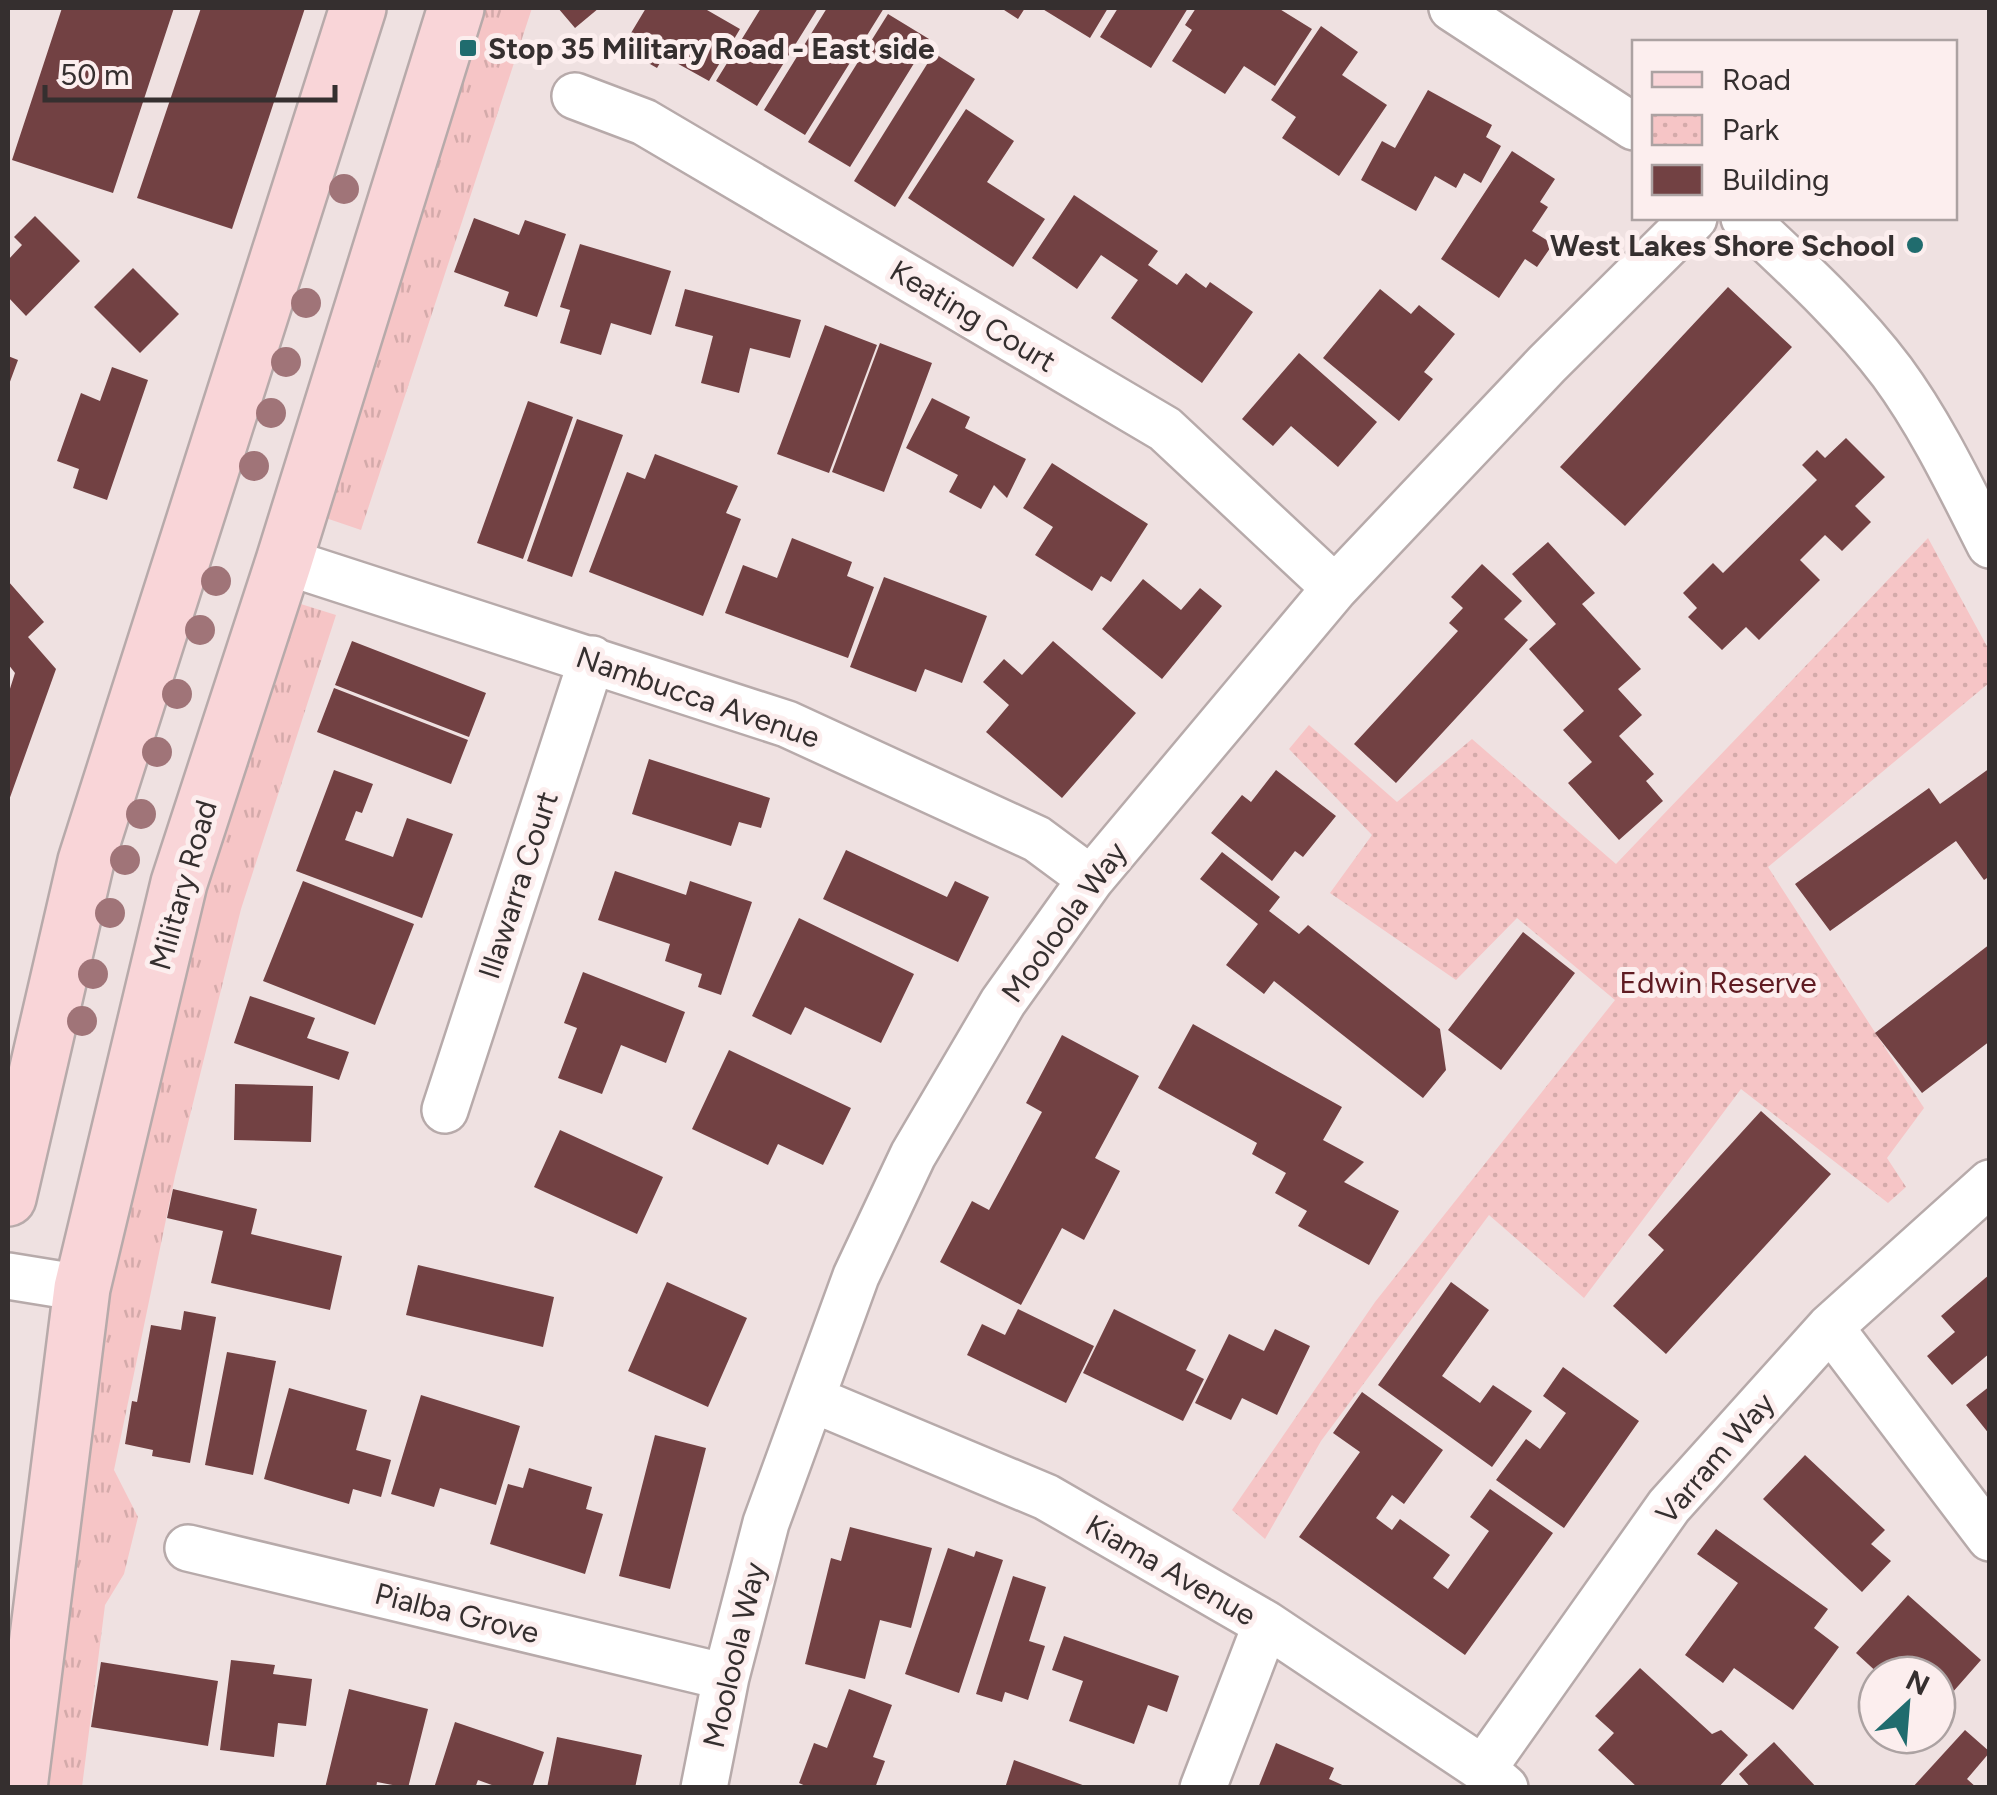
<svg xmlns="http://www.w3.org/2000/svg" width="1997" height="1795" font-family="Figtree,sans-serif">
	<defs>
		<pattern id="grass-tufts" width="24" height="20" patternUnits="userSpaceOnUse" patternTransform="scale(2.5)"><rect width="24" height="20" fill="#f6c5c6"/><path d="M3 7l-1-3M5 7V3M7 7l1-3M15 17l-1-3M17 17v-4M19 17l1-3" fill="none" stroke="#d4aaaa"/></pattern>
		<pattern id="park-dots" width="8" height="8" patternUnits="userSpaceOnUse" patternTransform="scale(2.5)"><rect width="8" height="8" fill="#f6c5c6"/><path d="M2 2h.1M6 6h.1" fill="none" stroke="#d4aaaa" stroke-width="1.8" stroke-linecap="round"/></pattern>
	</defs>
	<rect width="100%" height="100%" fill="#efe1e1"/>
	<!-- grass -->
	<path fill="url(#grass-tufts)" d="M485 8H532L361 530 317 515Z
		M288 600 336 615 241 909 175 1176 114 1470 138 1517 124 1574 105 1605 82 1787 42 1788 105 1238Z"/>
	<!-- park -->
	<path fill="url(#park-dots)" d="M1928 538 1989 650V683L1768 867 1924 1108 1887 1158 1906 1187 1888 1203 1741 1089 1584 1298 1489 1215 1321 1441 1265 1539 1232 1510 1375 1302 1615 1000 1517 918 1456 980 1330 893 1372 835 1289 749 1309 725 1397 802 1472 739 1616 864Z"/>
	<!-- building -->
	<path fill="#724143" d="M62 8H174L113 193 12 160Z
		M201 8H305L232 229 137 198Z
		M558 8H599L575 28Z
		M646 8H709L707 10 740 29 709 81 664 56 657 68 622 48Z
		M761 8H818L757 106 716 81Z
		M827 8H884L805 135 764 110Z
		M1001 8H1025L1018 19Z
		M1041 8H1108L1090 38Z
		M1118 8H1188L1151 68 1100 37Z
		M1196 8H1278L1312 29 1275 86 1244 66 1225 94 1172 61 1192 30 1185 25Z
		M888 14 929 39 850 167 808 142Z
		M1321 26 1358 52 1342 75 1387 105 1339 176 1282 138 1296 117 1271 100Z
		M934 53 975 79 895 207 854 181Z
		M1428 90 1492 125 1486 137 1501 146 1481 183 1464 173 1456 188 1435 176 1416 211 1361 180 1382 141 1395 148Z
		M966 109 1014 141 987 182 1045 219 1013 267 908 198Z
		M1512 151 1555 179 1540 202 1548 207 1532 231 1553 244 1537 267 1525 259 1499 298 1441 259Z
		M1074 195 1158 251 1148 265 1177 285 1186 273 1206 288 1210 282 1253 312 1202 383 1111 318 1138 280 1101 255 1077 289 1032 258Z
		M35 216 80 261 26 316 8 297V260L22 245 14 237Z
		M474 218 519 235 525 220 566 234 537 317 504 306 509 292 454 272Z
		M580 244 671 271 651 335 611 323 601 355 560 343 570 310 560 307Z
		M133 268 179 314 140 353 94 307Z
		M1728 287 1792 347 1625 526 1560 467Z
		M685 289 801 320 790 358 750 348 739 393 701 383 713 336 675 326Z
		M1380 289 1411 314 1419 305 1455 334 1424 372 1433 379 1399 421 1323 358Z
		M825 325 877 345 829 473 777 454Z
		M880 343 932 363 884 492 832 472Z
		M1299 353 1377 422 1338 467 1291 426 1273 446 1242 419Z
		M8 356 18 360 8 387Z
		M112 367 148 380 107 500 73 488 79 469 57 461 81 393 100 401Z
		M932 398 970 417 965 428 1026 459 1007 498 994 485 981 509 949 492 958 475 906 448Z
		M528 401 573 417 523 559 477 543Z
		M577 419 623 435 572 577 527 561Z
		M1846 438 1885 477 1855 506 1871 522 1842 551 1825 535 1800 560 1820 580 1759 640 1746 627 1722 650 1688 617 1697 608 1683 593 1713 563 1723 573 1817 480 1802 465 1817 450 1825 458Z
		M655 454 738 486 726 513 741 519 703 616 589 572 627 472 645 479Z
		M1052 463 1148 524 1111 582 1101 576 1092 591 1035 555 1053 527 1023 508Z
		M792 538 852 562 847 576 874 587 848 658 725 613 743 565 777 578Z
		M1548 542 1595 593 1582 604 1641 669 1618 689 1642 715 1619 736 1654 774 1646 781 1663 801 1619 840 1568 783 1592 762 1563 730 1584 711 1529 649 1556 624 1512 574Z
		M1482 564 1522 601 1504 619 1528 640 1396 783 1354 744 1458 631 1449 623 1463 608 1451 597Z
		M884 577 987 616 962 683 925 669 916 692 850 667Z
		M1143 579 1181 610 1200 588 1222 606 1162 679 1102 629Z
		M8 581 44 622 28 637 56 669 8 803V695L15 673 8 664Z
		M352 641 486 693 469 737 335 685Z
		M1053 641 1136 713 1062 798 986 732 1009 705 983 682 1004 659 1022 675Z
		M334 688 468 740 451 784 317 732Z
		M649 759 770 798 761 828 739 822 731 846 632 814Z
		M1990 768V876L1984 880 1956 841 1830 931 1795 884 1929 788 1940 804Z
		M334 770 373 784 362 813 356 811 345 840 393 857 407 818 453 834 422 918 296 871Z
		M1276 770 1336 816 1303 857 1295 851 1272 881 1211 833 1242 795 1251 802Z
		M846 850 947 897 955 881 989 897 958 962 823 899Z
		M1222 852 1280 897 1269 911 1299 934 1308 925 1440 1029 1446 1070 1423 1098 1274 981 1264 994 1226 965 1258 924 1200 879Z
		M615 871 686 895 690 881 752 902 721 995 698 987 702 974 665 961 670 944 598 920Z
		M303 881 414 924 375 1025 263 981Z
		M799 918 914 974 881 1043 805 1007 791 1035 752 1016Z
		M1523 932 1575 973 1501 1070 1448 1030Z
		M1990 944V1041L1922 1093 1875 1033Z
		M583 972 685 1012 666 1063 621 1045 602 1094 558 1078 577 1028 564 1023Z
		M250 996 315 1018 307 1038 349 1052 339 1080 234 1043Z
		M1193 1024 1342 1107 1323 1140 1364 1162 1344 1182 1399 1211 1369 1265 1298 1226 1307 1211 1275 1193 1286 1173 1252 1154 1257 1143 1158 1088Z
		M1062 1035 1139 1076 1095 1158 1120 1171 1084 1240 1062 1228 1021 1305 940 1262 972 1201 989 1210 1042 1112 1026 1103Z
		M729 1050 851 1108 823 1165 778 1144 768 1165 692 1129Z
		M235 1084 313 1086 311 1142 234 1140Z
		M1761 1111 1831 1174 1666 1354 1613 1306 1664 1250 1648 1235Z
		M560 1130 663 1177 637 1234 534 1187Z
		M173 1189 257 1209 251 1234 342 1256 330 1310 211 1283 223 1231 167 1218Z
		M418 1265 554 1297 543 1347 406 1315Z
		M1990 1274V1353L1952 1385 1927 1356 1955 1332 1941 1316Z
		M667 1282 747 1318 708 1407 628 1371Z
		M1451 1282 1489 1310 1442 1376 1480 1403 1493 1385 1532 1411 1492 1467 1378 1385Z
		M1018 1309 1094 1346 1066 1403 967 1355 982 1324 1005 1335Z
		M1114 1309 1196 1350 1186 1370 1204 1379 1183 1421 1083 1373Z
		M184 1311 216 1317 190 1463 152 1456 153 1450 125 1444 132 1401 137 1402 151 1325 181 1330Z
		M1275 1329 1310 1346 1277 1415 1242 1398 1231 1420 1195 1403 1229 1334 1264 1351Z
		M227 1352 276 1361 253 1475 205 1465Z
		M1563 1367 1639 1421 1564 1528 1496 1480 1526 1439 1540 1449 1566 1413 1543 1396Z
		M1990 1386V1435L1966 1405Z
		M289 1388 367 1410 356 1450 391 1460 381 1497 353 1489 349 1504 264 1479Z
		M1362 1392 1443 1450 1404 1504 1392 1495 1376 1518 1392 1530 1400 1519 1450 1555 1433 1578 1448 1589 1489 1531 1470 1517 1490 1489 1553 1533 1465 1655 1299 1537 1360 1452 1333 1433Z
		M421 1395 520 1426 496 1505 440 1488 434 1507 391 1494Z
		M655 1435 706 1448 670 1589 619 1576Z
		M1805 1455 1885 1530 1871 1544 1891 1561 1862 1592 1763 1499Z
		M529 1468 592 1487 586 1509 603 1514 585 1574 490 1544 508 1484 523 1488Z
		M850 1527 932 1548 911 1628 880 1620 865 1679 805 1664 831 1558 841 1561Z
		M1716 1529 1828 1609 1814 1628 1839 1647 1793 1710 1734 1668 1723 1683 1685 1655 1738 1583 1697 1554Z
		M948 1548 974 1557 976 1551 1003 1560 959 1693 905 1674Z
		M1013 1576 1046 1587 1029 1641 1045 1646 1028 1700 1005 1692 1002 1702 976 1694Z
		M1908 1595 1981 1660 1937 1710V1675H1880L1856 1653Z
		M1064 1636 1179 1676 1167 1712 1148 1705 1134 1744 1069 1721 1083 1681 1052 1670Z
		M231 1660 275 1665 273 1674 312 1679 306 1726 278 1723 274 1757 220 1750Z
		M101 1662 218 1681 208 1746 91 1727Z
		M1640 1668 1712 1734 1721 1730 1748 1755 1718 1788H1638L1598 1750 1614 1733 1595 1716Z
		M349 1689 428 1709 408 1788 377 1782 376 1788H325Z
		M849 1689 892 1705 873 1757 885 1761 875 1788H810L799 1783 814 1743 827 1748Z
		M455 1722 544 1752 532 1788H500L478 1780 475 1788H434Z
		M1965 1730 1990 1752 1967 1779 1977 1788H1912Z
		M557 1737 642 1755 635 1788H547Z
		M1774 1742 1817 1788H1751L1739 1774Z
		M1276 1743 1334 1768 1329 1779 1349 1788H1258Z
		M1014 1760 1088 1787V1788H1005Z"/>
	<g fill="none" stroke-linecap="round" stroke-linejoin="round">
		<defs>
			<path id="minor" d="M1452 8 1634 127
				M575 96 644 122 1165 429 1335 588
				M1744 218C1796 267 1849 315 1892 372 1931 425 1960 486 1990 545
				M284 561 787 724 1037 839 1091 879
				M445 1110 592 659
				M8 1276 82 1288
				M1830 1327 1990 1538
				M812 1399 1046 1497 1266 1624 1483 1769 1505 1788
				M188 1548 726 1677
				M1483 1769 1669 1506 1830 1327 1990 1183
				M704 1788 726 1677 766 1523 856 1276 913 1155 1003 1002 1091 879 1335 588 1547 364 1694 218
				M1203 1788 1266 1624"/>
			<path id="secondary" d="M8 1198 86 861 358 8
				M19 1788 82 1288 179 883 284 561 456 8"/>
		</defs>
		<!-- minor casing -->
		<use href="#minor" stroke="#b7aaaa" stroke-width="50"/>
		<!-- secondary casing -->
		<use href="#secondary" stroke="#b7aaaa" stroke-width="60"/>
		<!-- minor -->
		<use href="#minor" stroke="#fff" stroke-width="45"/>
		<!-- secondary -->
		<use href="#secondary" stroke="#f9d5d8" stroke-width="55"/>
	</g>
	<!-- trees -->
	<g fill="#a07478">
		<circle cx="344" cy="189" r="15"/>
		<circle cx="306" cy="303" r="15"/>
		<circle cx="286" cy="362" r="15"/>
		<circle cx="271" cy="413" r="15"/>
		<circle cx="254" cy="466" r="15"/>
		<circle cx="216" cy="581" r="15"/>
		<circle cx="200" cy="630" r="15"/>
		<circle cx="177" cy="694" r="15"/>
		<circle cx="157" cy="752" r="15"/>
		<circle cx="141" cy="814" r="15"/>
		<circle cx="125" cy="860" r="15"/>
		<circle cx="110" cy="913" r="15"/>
		<circle cx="93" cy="974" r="15"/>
		<circle cx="82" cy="1021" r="15"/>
	</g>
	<!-- markers -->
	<g fill="#206c6e" stroke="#fceeee" stroke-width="4">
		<rect x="458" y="38" width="20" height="20" rx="5"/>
		<circle cx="1915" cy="245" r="10"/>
	</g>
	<g text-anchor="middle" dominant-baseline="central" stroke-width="10" stroke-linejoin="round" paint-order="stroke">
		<!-- poi labels -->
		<g font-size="30" font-weight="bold" fill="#352f2f" stroke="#fceeee" text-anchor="start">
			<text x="488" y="48">Stop 35 Military Road - East side</text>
			<text x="1895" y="245" text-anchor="end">West Lakes Shore School</text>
		</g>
		<!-- street labels -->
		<g font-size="30" fill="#352f2f" stroke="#fceeee">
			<text transform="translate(973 316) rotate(31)">Keating Court</text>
			<text transform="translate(698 697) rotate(19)">Nambucca Avenue</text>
			<text transform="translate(183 885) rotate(-74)">Military Road</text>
			<text transform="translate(518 885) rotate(-72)">Illawarra Court</text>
			<text transform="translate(1064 922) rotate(-54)">Mooloola Way</text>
			<text transform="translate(1715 1458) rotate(-49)">Varram Way</text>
			<text transform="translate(1171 1570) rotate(30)">Kiama Avenue</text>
			<text transform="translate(457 1613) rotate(14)">Pialba Grove</text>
			<text transform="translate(734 1655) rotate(-77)">Mooloola Way</text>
		</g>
		<!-- park labels -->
		<g font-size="30" fill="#5f1b22" stroke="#fceeee">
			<text x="1718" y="982">Edwin Reserve</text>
		</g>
	</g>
	<!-- border -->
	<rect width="1997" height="1795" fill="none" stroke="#352f2f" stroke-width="20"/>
	<!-- legend -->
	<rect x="1632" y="40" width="325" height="180" fill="#fceeee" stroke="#aca2a2" stroke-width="2.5"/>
	<rect x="1652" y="72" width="50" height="15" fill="#f9d5d8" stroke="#aca2a2" stroke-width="2.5"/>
	<text x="1722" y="90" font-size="30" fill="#352f2f">Road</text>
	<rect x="1652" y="115" width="50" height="30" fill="url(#park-dots)" stroke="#aca2a2" stroke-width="2.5"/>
	<text x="1722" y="140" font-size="30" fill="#352f2f">Park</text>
	<rect x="1652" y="165" width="50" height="30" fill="#724143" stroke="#aca2a2" stroke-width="2.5"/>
	<text x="1722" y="190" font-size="30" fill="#352f2f">Building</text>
	<!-- north arrow -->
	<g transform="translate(1907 1705) rotate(26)"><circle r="48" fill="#fceeee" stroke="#aca2a2" stroke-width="2.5"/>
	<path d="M0-8L18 38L0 25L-18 38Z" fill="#206c6e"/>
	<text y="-15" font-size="28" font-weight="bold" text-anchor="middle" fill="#352f2f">N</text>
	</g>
	<!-- scale -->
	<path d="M45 85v15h290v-15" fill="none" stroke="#352f2f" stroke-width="5"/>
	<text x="60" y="85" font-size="30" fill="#352f2f" stroke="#fceeee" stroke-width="8" paint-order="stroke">50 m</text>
</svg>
